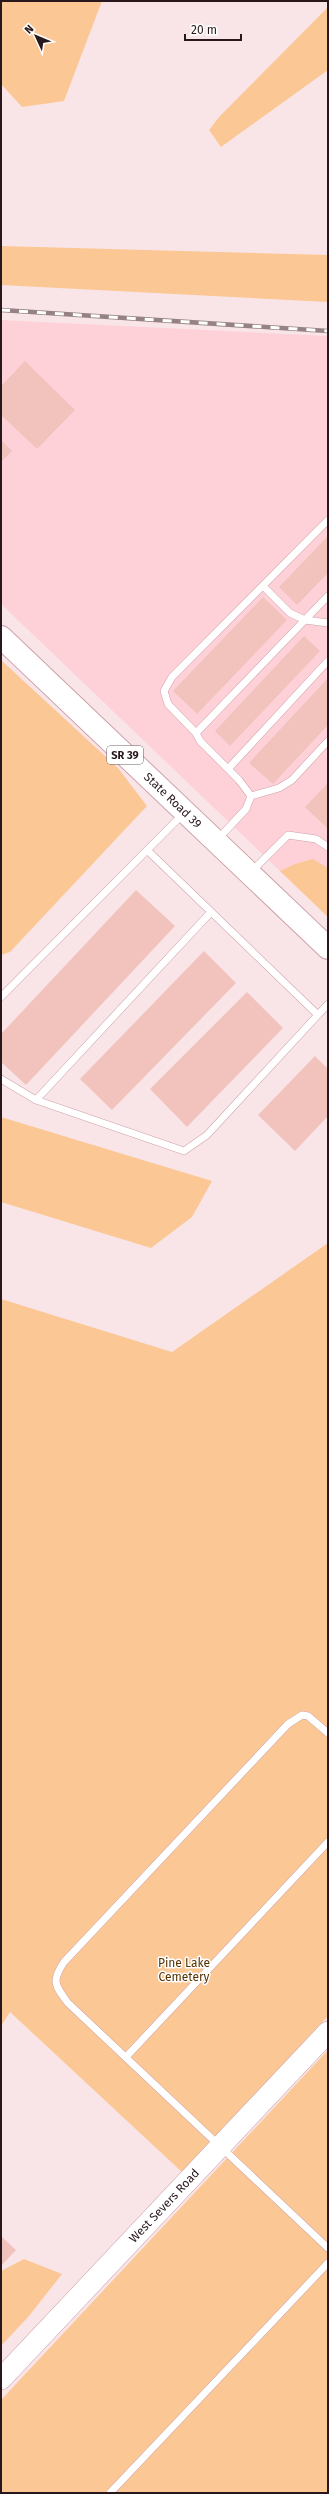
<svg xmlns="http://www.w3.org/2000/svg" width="329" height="2494" font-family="'Fira Sans',sans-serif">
	<rect width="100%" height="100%" fill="#f9e5e8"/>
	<!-- built -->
	<path fill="#fed1d9" d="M1 320 328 336V917L1 604Z"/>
	<!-- green -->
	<path fill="#fbc895" d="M1 1H102L64 101 22 107 1 84Z
		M328 7V70L221 147 209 130 220 116Z
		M1 246 328 255V302L1 285Z
		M1 660 118 768 147 806 10 952 1 955Z
		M313 859 328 868V917L280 871 295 864Z
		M1 1117 212 1181 192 1217 151 1248 1 1202Z
		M328 1243V2016L183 2173 10 2012 1 2026V1299L172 1352Z
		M328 2050V2493H1V2400Z
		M24 2259 62 2274 29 2316 1 2346V2271Z"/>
	<!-- building -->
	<path fill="#f2c3bd" d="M25 361 75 410 37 449 1 415V386Z
		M1 440 12 451 1 462Z
		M328 536V573L297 605 279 587Z
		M263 597 287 620 197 714 173 691Z
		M304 636 320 651 230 746 215 731Z
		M328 678V725L273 784 249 763Z
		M328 783V829L305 807Z
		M136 890 175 926 26 1085 1 1062V1034Z
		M204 951 236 983 112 1110 80 1079Z
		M247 992 283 1028 187 1127 150 1089Z
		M315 1056 328 1069V1116L295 1151 258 1115Z
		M1 2236 16 2250 1 2266Z"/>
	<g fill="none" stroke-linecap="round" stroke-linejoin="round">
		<defs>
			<path id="lane" d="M263 586 290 613 305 620 328 623
				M196 733 168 704 164 691 172 677 328 520
				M228 769 328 661
				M251 796 279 788 292 780 328 741
				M217 840 246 809 251 796 239 780 200 741 196 733 328 596
				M147 850 318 1015
				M251 872 288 835 316 839 328 847
				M1 997 183 814
				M1 1079 36 1100 184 1151 207 1135 328 1004
				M36 1100 211 912
				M328 1733 308 1716 302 1715 288 1724 64 1962C51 1981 55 1986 68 2003L328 2248
				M126 2057 328 1842
				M110 2493 328 2263"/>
			<g id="secondary">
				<path id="s1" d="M1 2379 328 2032"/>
			</g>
			<g id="primary">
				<path id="s2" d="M1 637 328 948"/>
			</g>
		</defs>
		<!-- lane casing -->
		<use href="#lane" stroke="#cea1a9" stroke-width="8"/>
		<!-- secondary casing -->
		<use href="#secondary" stroke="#cea1a9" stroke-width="22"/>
		<!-- primary casing -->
		<use href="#primary" stroke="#cea1a9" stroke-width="24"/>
		<!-- lane -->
		<use href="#lane" stroke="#fff" stroke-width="7"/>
		<!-- secondary -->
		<use href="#secondary" stroke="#fff" stroke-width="21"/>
		<!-- primary -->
		<use href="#primary" stroke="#fff" stroke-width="22"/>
		<defs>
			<path id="rail" d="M1 310 328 331"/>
		</defs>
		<!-- rail casing -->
		<use href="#rail" stroke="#948285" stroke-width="4.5"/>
		<!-- rail -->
		<use href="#rail" stroke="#fff" stroke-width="3" stroke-dasharray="9" stroke-linecap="butt"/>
	</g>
	<g text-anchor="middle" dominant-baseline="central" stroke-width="3" stroke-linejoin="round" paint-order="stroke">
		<!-- shield labels -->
		<rect fill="#fff" stroke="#685d5f" stroke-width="1" x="107" y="746" width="36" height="18" rx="3"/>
		<g font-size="11" font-weight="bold" fill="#28181b">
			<text x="125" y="755">SR 39</text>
		</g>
		<!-- street labels -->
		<g font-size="12" fill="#28181b" stroke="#fff">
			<text stroke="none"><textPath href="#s2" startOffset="237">State Road 39</textPath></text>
			<text stroke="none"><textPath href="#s1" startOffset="238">West Severs Road</textPath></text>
		</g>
		<!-- park labels -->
		<g font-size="12" fill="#573202" stroke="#fff">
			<text x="184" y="1963">Pine Lake<tspan x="184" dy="14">Cemetery</tspan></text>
		</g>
	</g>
	<!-- border -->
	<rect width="329" height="2494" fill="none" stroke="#28181b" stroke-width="4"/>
	<!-- north arrow -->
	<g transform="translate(36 36) rotate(314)" stroke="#ffffff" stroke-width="3" paint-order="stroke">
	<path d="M0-3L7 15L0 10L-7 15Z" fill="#28181b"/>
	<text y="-6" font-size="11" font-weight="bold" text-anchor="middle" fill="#28181b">N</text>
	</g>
	<!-- scale -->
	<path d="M185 34v6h56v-6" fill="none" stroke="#28181b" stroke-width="2"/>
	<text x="191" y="34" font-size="12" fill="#28181b" stroke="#ffffff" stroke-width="3" paint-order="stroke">20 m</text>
</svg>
